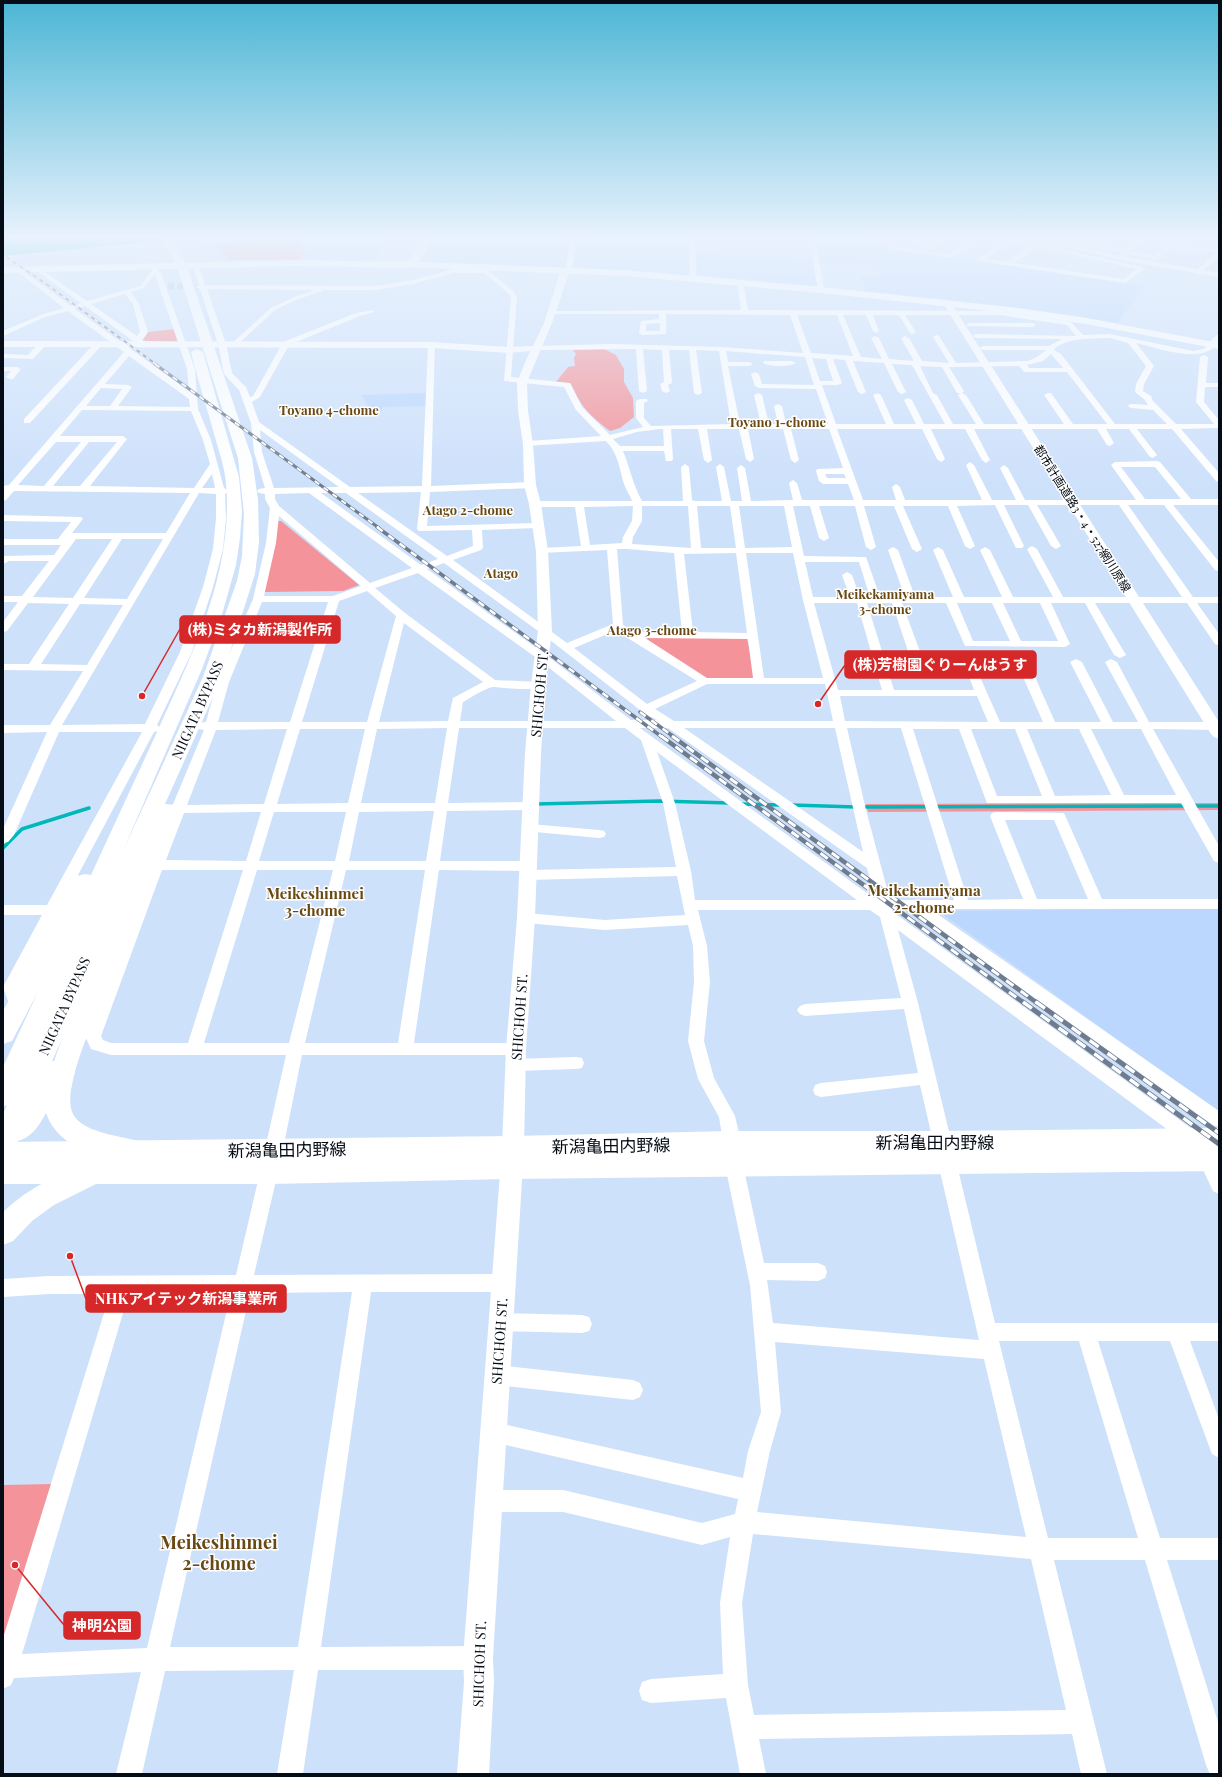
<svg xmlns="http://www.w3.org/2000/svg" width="1222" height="1777" font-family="'Playfair Display','Noto Sans JP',serif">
	<rect width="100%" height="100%" fill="#cee1fb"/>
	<!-- built -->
	<path fill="#bbd7fd" d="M279 236H384V242L376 259 371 261 227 262 202 246Z
		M432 236H689V275L578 268 428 262 422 259V257L433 240Z
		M815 236H874L876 246 1144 285 1118 323 1073 315 945 299 866 291 861 276H881L879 265 821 263Z
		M696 255 812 258 817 286 698 275Z
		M427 393 428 406 382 407 381 412H372L361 395Z
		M1219 908V1112L938 911Z"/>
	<!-- green -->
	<path fill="#f49399" d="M295 237 305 254 300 260H231L213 246Z
		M175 329 179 342 146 341 143 340 148 332Z
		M604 349 616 355 624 369V382L633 398 634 417 620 428 610 431C589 415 582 408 571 384L556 382 568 367 575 366 574 358 576 354 573 350Z
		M277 521H281L359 585 343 591 264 592Z
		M648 638H747L755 680H707L645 641Z
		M1219 803V810L868 812 866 804Z
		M52 1484 3 1645V1485Z"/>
	<!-- water -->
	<path fill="#00b8b9" d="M3 236H209L3 256Z"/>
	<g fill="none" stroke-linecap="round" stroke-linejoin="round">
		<!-- stream -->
		<path stroke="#00b8b9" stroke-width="3.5" d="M536 804 659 801 730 803
			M740 804 780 805
			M792 805 856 807
			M1192 806H1219
			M862 807 1186 806
			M3 848 22 829 89 808"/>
		<!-- minor-tunnel -->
		<path stroke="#b0c1d9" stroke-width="6" stroke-dasharray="6 3.5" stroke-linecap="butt" d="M168 286 198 287"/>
		<!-- minor -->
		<path fill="#fff" fill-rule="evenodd" d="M571 236H577L572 268 566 272 563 270 566 267Z
			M689 236H695L696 278 693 280 690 278Z
			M809 236H815L824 290 821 292 818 290Z
			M886 236H892L894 245 898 247 950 254 976 238 981 239 951 258 895 250 888 246Z
			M913 236H919L920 241 931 244 945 236H953L931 249 915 243Z
			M994 236H1018L1017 239 1145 268 1125 283 978 261V259L1007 240ZM1013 241 1031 245 1007 262 986 259ZM1037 247 1137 269 1124 279 1014 263Z
			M1047 236H1060L1126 250 1140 236H1146L1141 243 1132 251 1154 256 1167 245 1171 236H1177L1173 245 1219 250V257L1198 274 1196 273V271L1216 253 1171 248 1155 260 1129 254 1122 259 1119 257 1123 253Z
			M195 262 198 264 205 285 375 286 413 280 454 269H484L485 267H489V271L513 291 517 297 511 377 570 383 582 407 610 435 643 427 636 418V401L640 399H647L648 401 644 403V418L651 426 731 424 719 351 696 350 702 393 698 395 694 393 689 350H669L672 383 668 385 670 391 666 393 662 391 660 384 664 382 662 350 643 349 647 391 643 393 639 391 636 349 537 350H534V346L611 344 722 347 803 353 790 315 666 314V334L643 335 639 333 641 321 659 319V314H552L549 312 550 311 741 310 737 282 740 280 743 282 748 310 1000 311 1071 322 1083 335 1110 334 1193 351 1203 349 1213 343 1217 345C1199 364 1158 348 1136 343L1154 366 1144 384 1143 391 1151 396 1153 401 1176 424H1214L1196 402 1200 357 1204 355 1208 357 1206 383H1219V387H1205L1204 402 1219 420V428L1181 429 1219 473V482L1216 481 1172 429H1137L1157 455 1153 458 1150 457 1129 429H1106L1114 443 1110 446 1107 445 1097 429H974L990 460 986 463 982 460 965 429H931L945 459 941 462 937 459 922 429H837L863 500H896L892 487 896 484 900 487 905 500H982L966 465 970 462 974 465 992 500H1016L1000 468 1004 465 1008 468 1025 500H1136L1111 465 1115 462 1157 461 1160 462 1191 499H1219V505H1173L1219 562V571L1215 570 1164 505H1128L1193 597H1219V603H1197L1219 634V645L1215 644 1187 603H1095L1126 655 1120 658 1114 655 1085 603H1051L1070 644 1065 647 965 646 946 603H902L922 657 916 660 973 661 1000 722H1043L1015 659 1021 656 1027 659 1055 722H1101L1070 662 1076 659 1082 662 1113 722H1138L1105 662 1111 659 1117 662 1149 722H1219V730L1153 729 1219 846V863L1214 861 1181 803H987L959 729H913L968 900 1023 899 990 816 992 813 997 812 1064 813 1102 899H1219V909H930L1219 1111V1127L1213 1125 910 909 892 910 893 912 1199 1134 1219 1151V1194L1213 1191 1198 1159 1200 1155 1187 1144 898 930 918 1003 995 1323H1219V1341H1190L1219 1419V1458L1212 1454 1170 1341H1098L1160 1538H1219V1560H1167L1219 1725V1774H1210L1206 1765 1145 1560H1054L1107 1774H1081L1072 1734 759 1739 766 1774H740L726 1698 651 1703 642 1700 639 1691 642 1682 651 1679 723 1674 720 1603 730 1537 702 1545 563 1512H488L480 1509 477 1501 480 1493 488 1490H563L702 1523 735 1514 738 1499 493 1442 486 1439 483 1432 486 1425 493 1422 743 1478 748 1451 761 1412 750 1285 725 1165 728 1160 734 1158 740 1160 743 1165 764 1263H818L825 1266 827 1272 825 1278 818 1281 767 1280 773 1323 979 1340 920 1085 821 1097 815 1095 813 1090 815 1085 821 1083 918 1073 904 1009 805 1016 800 1014 797 1010 800 1006 805 1004 901 998 880 917 870 910H698L707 946 710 982 704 1041 714 1078 735 1116 741 1142 738 1147 732 1149 726 1147 723 1142 719 1117 698 1079 688 1041 694 982 693 946 688 925 605 930 526 923 521 922 519 918 521 914 526 913 605 920 685 915 677 876 528 880 523 878 521 875 523 872 527 871 439 870 414 1043H516L522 1045 524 1049 522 1053 516 1055H302L283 1149 280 1154 274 1156 268 1154 265 1149 286 1055H111L91 1049 85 1036 171 809 204 730 199 729 197 726 199 723 206 722 217 682 253 599 266 543 270 508 265 499V494L259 493 257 491 259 489 265 488 254 452 251 423 239 390 224 374 218 344 200 289 195 287 199 285 192 264ZM454 273H484L508 293 511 297 504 381 564 387 576 410 601 436 528 441 525 442V446L606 441C618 454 619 466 624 484 626 490 630 495 632 501H535L530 504 535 507H575L581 546 542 548 539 549 537 551 539 553 607 550 613 624 567 643 453 560 481 550 483 548 482 530 538 528 543 525 541 523 427 526 430 492 530 488 534 485 530 482 431 486 435 343 428 345 422 486 350 487 259 422 252 402 260 397 289 345 360 316 374 312V310L356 313 283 342 253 396 250 397 246 387 232 373 226 344 207 289 315 290 294 297 271 308 233 342 232 344 236 346 275 310 298 299 322 291 323 290H375L413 284ZM797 315H837L853 356 811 353ZM843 315H866L873 331 876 333 879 331 873 315H899L910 333 912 334 916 332 905 315H1000L1067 325 1076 336 976 334 972 336 976 338 1062 339 1049 346H983L979 348 983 350H1046L1037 357 1028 361 956 363 939 336 937 335 933 337 949 363 922 361 909 338 905 336 901 338 914 361 889 359 879 338 875 336 871 338 882 359 861 357ZM660 323V331H646V324ZM1110 338 1128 343 1146 366 1136 384 1135 392 1144 399 1148 405 1131 404 1127 406 1131 408 1153 410 1167 424H1115L1061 354 1054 350C1064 337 1095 339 1110 338ZM726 351 805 357 814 385 762 384 759 374 755 372 751 374 755 386 759 388 816 389 828 424H786L782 406 778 404 774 406 778 424H769L762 395 758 393 754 395 761 424H740L728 366H749L753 364 749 362H728ZM1051 354 1063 368H1029L1027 365 1043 361ZM812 358 826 359 833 381H820ZM833 359 845 360 858 392 862 394 866 392 853 361 884 363 898 392 902 394 906 392 892 364 912 365 945 424H924L912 400 908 398 904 400 916 424H894L881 395 877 393 873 395 886 424H836L822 385H838L842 383ZM920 366 942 367 957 393H960L958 395 976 424H953L937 395 933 393ZM1019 366 1024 372H1067L1107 424H1073L1051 393H1048L1044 395 1064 424H984L966 395 962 393 964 391 949 367ZM660 429H663L664 446H620L613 439 637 432ZM671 429H698L704 460 708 463 712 460 707 429H739L746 459 750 462 754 459 748 429H783L791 460 795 463 799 460 791 429H829L843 468 817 469 816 471 819 481 823 484H848L854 500H802L797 483 793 480 789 483 793 500 751 501 745 468 741 465 737 468 742 501H731L724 467 720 464 716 467 722 501H694L692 500 689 467 685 464 681 467 683 501H642C633 485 630 468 623 451H664L666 461H672L673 459ZM260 430 339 487 274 488 262 452ZM1121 467H1155L1181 499H1145ZM825 474H844L846 478H827ZM421 492 417 529 419 531 472 530 473 546 447 556 358 493ZM309 493 412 568 370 583 279 506 275 499V494ZM321 493H346L438 559 421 565ZM995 505 1016 548H1022L1024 546 1004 505H1028L1051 546 1056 549 1061 546 1037 505H1119L1182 597H1063L1037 549 1032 546 1027 549 1053 597H1013L990 550 985 547 980 550 1002 597H964L943 550 938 547 933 550 953 597H915L898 550 893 547 888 550 905 597H880L866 557 804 556 793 506H810L819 538 824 541 829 538 819 506H855L866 547 871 550 876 547 864 506H894L912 549 917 552 922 549 903 506H948L965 546 970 549 975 546 957 506ZM633 506 632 521 623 537 622 543 590 545 584 507ZM642 506H688L691 548 632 544 633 537 642 521ZM697 506H730L736 548H701ZM739 506H784L792 547 745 548ZM279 516 361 586 333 596H264L276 543ZM617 549H627L674 553 682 632H635L623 625ZM736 553 747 633 693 632 684 554ZM746 553H793L803 600 823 678H764ZM805 562H859L870 597H860L852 575 847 572 842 575 850 597H813ZM444 563 541 633 640 710 643 718 651 717 657 720H631L546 655 427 569ZM418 573 538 659 616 721H460L463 702C470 698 487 687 494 687 504 688 538 692 544 685L538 682 495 680 405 613 375 588ZM367 591 396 616 367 722H302L339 601ZM262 602H328L290 722H218L229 682ZM814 603H857L882 690H838ZM867 603H892L910 657 916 660 885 661ZM957 603H992L1010 641H973ZM1003 603H1040L1058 641H1021ZM404 623 483 682 453 698 448 721 379 722ZM617 630 626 637 697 681 647 704 574 648ZM645 638 748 639 753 678H707ZM965 666 974 690H894L887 667ZM707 684H825L833 721H674L655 709ZM840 696H977L988 722 845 721ZM447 728 435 803H361L377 729ZM459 728H625L641 740 663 803 676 867 529 870 533 869 535 866 533 863 528 861H440L447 811 531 810 536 809 537 806 536 803 531 802 448 803ZM640 728H668L867 868 875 899ZM684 728H835L863 852ZM847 728H901L954 900H890L866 810ZM287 729 264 804 187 805 216 730ZM300 729H365L348 803 277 804ZM971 729H1015L1042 796H997ZM1027 729H1079L1111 795 1055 796ZM1091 729H1141L1176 795H1124ZM657 752 857 900H695L691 871 675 803ZM434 811 426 861H349L359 812ZM261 812 246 861 166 860 184 813ZM274 812H346L335 861H259ZM1005 820H1054L1088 899H1037ZM162 870H243L188 1043H111L103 1040 101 1036ZM257 870H333L289 1043H204ZM346 870H425L398 1043H305ZM999 1341H1079L1138 1538H1048ZM775 1342 984 1359 1026 1537 757 1512 770 1451 781 1412ZM753 1534 1031 1559 1066 1710 754 1715 748 1685 742 1603Z
			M157 264 162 265 158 271 161 273 195 369 198 409 211 440 224 488 229 491 225 494 226 518 223 549 213 587 192 652 157 725 161 728 159 731 154 732 18 988 25 1008 22 1012 17 1014 12 1012 3 987 42 915H3V905H47L142 732H59L14 835 8 842 3 843V829L47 732 3 733V725H50L83 671 3 670V664H29L69 604 28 603 7 631 3 632V622L18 602H3V596H22L49 561H9L3 564V556L54 555 61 545H3V539H58L71 522 3 521V515L81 517 83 519 72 533H166L190 493 14 491 6 500 3 501V492L5 490H3V486L9 485 124 352 68 311 45 317 3 336V331L41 315 64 308 14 269 19 268 71 306 81 303 35 270V268H39L87 301 140 286ZM155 274 187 369 189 391 75 309 85 306 140 346H146L147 344 142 340 148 332 139 304 131 292 144 288ZM125 294 133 304 140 332 137 336 91 304ZM129 356 189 399 190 407 118 406 132 387 128 385 105 384ZM101 388 122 389 110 406H86ZM82 410 191 411 203 440 210 464 194 488 90 486 127 439 123 436H60ZM56 442H81L44 486 18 485ZM89 442H117L80 486H53ZM212 474 215 488H202ZM199 493 216 494V518L213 549 203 587 180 652 145 724 62 725ZM76 539H112L73 598 33 597ZM122 539H163L127 599 84 598ZM80 604 123 605 87 665 41 664Z
			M969 323H1033L1036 325 1033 327 967 326V324Z
			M40 342 47 344 33 359 3 358V354L28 355Z
			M96 342 103 344 30 423H24V419Z
			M764 361H792L796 363C790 367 769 367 763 363Z
			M3 367H17L21 369 13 379H10L6 377 11 371H3Z
			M530 824 599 830 604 831 606 834 604 837 599 838 525 831 523 828 525 825Z
			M576 1057 582 1058 584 1063 582 1068 576 1069 515 1071 509 1070 507 1065 509 1060 515 1059Z
			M269 1164 275 1167 278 1172 254 1275 503 1274 510 1277 512 1283 510 1289 503 1292H371L321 1647 478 1646 486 1650 490 1658 486 1666 478 1670H318L303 1774H277L294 1670 165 1671 142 1774H116L141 1672 14 1678 11 1685 3 1689V1638L110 1294H49L3 1297V1279L49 1276 236 1275 260 1172 263 1167ZM352 1292 298 1647H170L250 1293ZM129 1293H231L147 1648 22 1654Z
			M500 1313 582 1315 589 1317 592 1324 589 1331 582 1333 500 1331 493 1329 490 1322 493 1315Z
			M497 1365 633 1380 640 1383 643 1390 640 1397 633 1400 497 1385 490 1382 487 1375 490 1368Z"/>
		<!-- tertiary -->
		<path fill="#fff" fill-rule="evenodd" d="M1018 236H1033L1121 256 1219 273V277L1121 260Z
			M563 268H566L570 270 552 323 527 382 528 411 533 444 536 485 541 504 548 551 552 631 545 685 541 753 535 918 526 1049 524 1147 493 1658 494 1682 489 1774H457L464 1682 463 1658 502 1147 506 1049 517 918 525 753 531 685 538 631 536 551 529 504 524 485 523 444 518 411 517 382 530 351 509 353 432 348 3 347V341L432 342 509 347 533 346 544 323 560 273Z
			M947 300 951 303 1219 722V739L1214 737 1211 734 943 303Z
			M1219 334V343L1216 347H1210L1208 345C1211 341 1214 336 1219 334Z"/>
		<!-- primary -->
		<path fill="#fff" fill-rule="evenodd" d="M297 260 407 262 412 265 407 268 297 266 3 273V267Z
			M1219 1128V1171L511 1179 269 1184H3V1142L513 1136 732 1131H941Z"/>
		<!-- trunk -->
		<path fill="#fff" fill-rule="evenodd" d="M160 236H169L179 250 187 267 252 458 258 500 259 542 255 574 229 655 217 688 165 804 175 805 178 810C153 872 127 933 103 996 92 1025 78 1054 72 1085 70 1093 69 1106 73 1114 83 1134 125 1136 145 1143L149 1151 145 1159 135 1162C100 1154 60 1152 46 1113 39 1126 32 1137 18 1141L14 1150 32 1143 42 1147 46 1155 42 1163 3 1177V1114L7 1105 3 1107V1067L38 992 12 1041 3 1044V1011L77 876 85 874 91 875C113 827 135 780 157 732 192 655 234 571 226 484 225 468 219 452 215 437 207 408 198 381 191 352L197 349 203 352 239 477 242 511 240 538 236 565 221 618 202 669 122 853 203 677 237 581 242 556 244 514 238 458 177 267 169 250ZM62 1039 54 1061H52Z
			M422 236H431L425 253 417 262 625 270 821 287 1018 308 1086 318 1219 343V349L1086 324 1018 314 821 293 625 276 404 267 402 265 404 263 415 253Z
			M92 1161 102 1165 106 1173 102 1181 54 1205 32 1221 13 1241 3 1245V1212C28 1188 60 1173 92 1161Z"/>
		<defs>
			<path id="rail-far4" d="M3 255 45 283 157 365"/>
			<path id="rail-far3" d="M155 364 379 528"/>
			<path id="rail-far2" d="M377 527 662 737
				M640 712 674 737"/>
			<path id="rail-far1" d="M661 736 1024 1003
				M672 736 1037 1003"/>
			<path id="rail" d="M1023 1002 1219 1144
				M1036 1002 1219 1133"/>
		</defs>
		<!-- rail-far4 casing -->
		<use href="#rail-far4" stroke="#6e7c8e" stroke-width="2"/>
		<!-- rail-far3 casing -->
		<use href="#rail-far3" stroke="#6e7c8e" stroke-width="3"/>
		<!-- rail-far2 casing -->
		<use href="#rail-far2" stroke="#6e7c8e" stroke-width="3.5"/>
		<!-- rail-far1 casing -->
		<use href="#rail-far1" stroke="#6e7c8e" stroke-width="4.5"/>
		<!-- rail casing -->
		<use href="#rail" stroke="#6e7c8e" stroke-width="5"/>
		<!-- rail-far4 -->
		<use href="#rail-far4" stroke="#fff" stroke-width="1.5" stroke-dasharray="4" stroke-linecap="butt"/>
		<!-- rail-far3 -->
		<use href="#rail-far3" stroke="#fff" stroke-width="2" stroke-dasharray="5.5" stroke-linecap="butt"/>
		<!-- rail-far2 -->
		<use href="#rail-far2" stroke="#fff" stroke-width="2.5" stroke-dasharray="7" stroke-linecap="butt"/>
		<!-- rail-far1 -->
		<use href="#rail-far1" stroke="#fff" stroke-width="3" stroke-dasharray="9" stroke-linecap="butt"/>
		<!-- rail -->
		<use href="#rail" stroke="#fff" stroke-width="3.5" stroke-dasharray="11" stroke-linecap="butt"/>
	</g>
	<!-- sky -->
	<linearGradient id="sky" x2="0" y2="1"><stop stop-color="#4bb6d5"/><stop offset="0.49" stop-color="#e9f2fd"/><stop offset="1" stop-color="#e9f2fd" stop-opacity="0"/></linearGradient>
	<rect width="1222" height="485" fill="url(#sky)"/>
	<g text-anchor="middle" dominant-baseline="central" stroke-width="3" stroke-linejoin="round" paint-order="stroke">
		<!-- far-street labels -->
		<g font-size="12" fill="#050c16" stroke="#fff">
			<text transform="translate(1083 518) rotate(58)">都市計画道路3・4・527網川原線</text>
		</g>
		<!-- far-neighbourhood labels -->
		<g font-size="13" font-weight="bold" fill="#694913" stroke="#fff">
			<text x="329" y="409">Toyano 4-chome</text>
			<text x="777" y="421">Toyano 1-chome</text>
			<text x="468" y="509">Atago 2-chome</text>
			<text x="885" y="593">Meikekamiyama<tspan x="885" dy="15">3-chome</tspan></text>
			<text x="652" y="629">Atago 3-chome</text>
		</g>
		<!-- far-quarter labels -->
		<g font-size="13" font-weight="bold" fill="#694913" stroke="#fff">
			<text x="501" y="572">Atago</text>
		</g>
		<!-- street labels -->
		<g font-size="14" fill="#050c16" stroke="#fff">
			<text transform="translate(539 694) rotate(-85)">SHICHOH ST.</text>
			<text transform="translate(197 710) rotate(-66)">NIIGATA BYPASS</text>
			<text transform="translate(64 1006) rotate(-66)">NIIGATA BYPASS</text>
			<text transform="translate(519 1017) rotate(-86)">SHICHOH ST.</text>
			<text transform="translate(499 1341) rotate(-86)">SHICHOH ST.</text>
			<text transform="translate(479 1664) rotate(-88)">SHICHOH ST.</text>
		</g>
		<!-- neighbourhood labels -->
		<g font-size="15" font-weight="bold" fill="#694913" stroke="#fff">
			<text x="924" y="890">Meikekamiyama<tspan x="924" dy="17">2-chome</tspan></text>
			<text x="315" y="893">Meikeshinmei<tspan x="315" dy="17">3-chome</tspan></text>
		</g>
		<!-- near-street labels -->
		<g font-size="17" fill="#050c16" stroke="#fff">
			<text x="935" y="1142">新潟亀田内野線</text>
			<text transform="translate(611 1145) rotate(-1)">新潟亀田内野線</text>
			<text transform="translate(287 1149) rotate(-1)">新潟亀田内野線</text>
		</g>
		<!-- near-neighbourhood labels -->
		<g font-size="18" font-weight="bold" fill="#694913" stroke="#fff">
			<text x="219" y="1542">Meikeshinmei<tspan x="219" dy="21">2-chome</tspan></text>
		</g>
	</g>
	<!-- callouts -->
	<path fill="none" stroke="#d62828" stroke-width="1.5" d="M142 696L180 629M818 704L845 665M70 1256L86 1299M15 1565L64 1625"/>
	<g fill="#d62828" stroke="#fff" stroke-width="1.5">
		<circle cx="142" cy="696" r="4"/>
		<circle cx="818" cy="704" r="4"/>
		<circle cx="70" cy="1256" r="4"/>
		<circle cx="15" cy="1565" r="4"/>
	</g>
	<g fill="#d62828" stroke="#d62828" stroke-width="1.5">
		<rect x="180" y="616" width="160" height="27" rx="4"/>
		<rect x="845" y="651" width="191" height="27" rx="4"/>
		<rect x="86" y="1285" width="200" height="27" rx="4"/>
		<rect x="64" y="1612" width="76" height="27" rx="4"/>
	</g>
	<g font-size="15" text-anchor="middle" font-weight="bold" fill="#fff">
		<text x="260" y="635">(株)ミタカ新潟製作所</text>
		<text x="940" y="670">(株)芳樹園ぐりーんはうす</text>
		<text x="186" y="1304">NHKアイテック新潟事業所</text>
		<text x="102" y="1631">神明公園</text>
	</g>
	<!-- border -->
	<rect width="1222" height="1777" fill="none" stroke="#050c16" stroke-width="8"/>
</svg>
